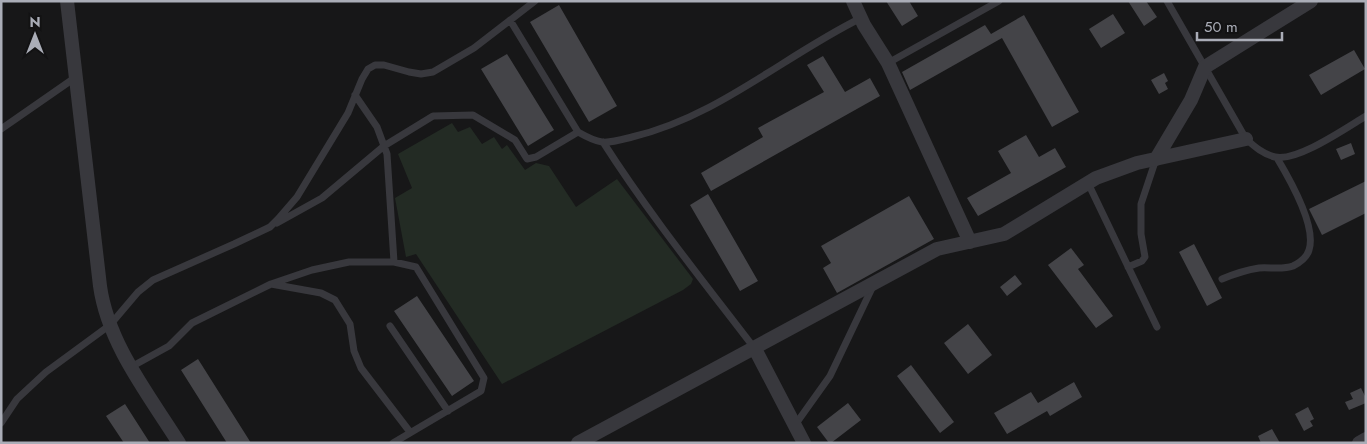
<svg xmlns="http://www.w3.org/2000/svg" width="1367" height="444" font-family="Jost,sans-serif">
	<rect width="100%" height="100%" fill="#171718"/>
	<!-- green -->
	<path fill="#232b24" d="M452 123 458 132 470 127 482 144 494 137 502 149 507 145 525 170 536 163 549 166 576 207 617 179 693 279 691 284 683 290 502 384 416 254 406 257 395 198 412 188 398 154Z"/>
	<!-- building -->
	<path fill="#444448" d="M886 1H909L918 16 902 26Z
		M1128 1H1146L1157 17 1144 26Z
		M559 5 617 106 589 122 530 22Z
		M1113 14 1125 33 1101 48 1089 29Z
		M1024 15 1079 112 1052 127 1002 38 910 90 902 72 985 25 991 34Z
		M1354 50 1365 69 1321 95 1309 75Z
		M507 54 554 130 528 146 481 69Z
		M823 56 845 92 870 78 880 96 711 191 701 173 763 137 758 128 824 92 807 65Z
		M1164 73 1168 81 1165 83 1168 89 1159 94 1151 80Z
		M1026 135 1039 157 1055 148 1066 167 978 216 967 198 1011 173 998 151Z
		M1351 143 1355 154 1341 160 1336 149Z
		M1366 181V213L1322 235 1309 209Z
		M708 194 758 281 740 291 690 205Z
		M909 196 934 239 837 293 823 268 831 263 821 246Z
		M1194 244 1222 298 1207 306 1179 252Z
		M1071 248 1084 265 1078 269 1113 316 1096 328 1048 265Z
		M1015 275 1022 284 1007 296 1000 287Z
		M417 296 474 381 452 396 394 311Z
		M968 324 992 355 968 374 944 343Z
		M198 359 251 443H227L181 370Z
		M911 365 954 422 940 433 897 376Z
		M1074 382 1082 397 1050 416 1047 411 1007 434 994 413 1031 392 1038 403Z
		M1361 388 1366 398V403L1349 410 1345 402 1353 399 1350 393Z
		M848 403 861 420 831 443H829L817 427Z
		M125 404 150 443H124L106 416Z
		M1308 407 1314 419 1310 421 1313 426 1304 431 1295 414Z
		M1272 429 1280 443H1261L1258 436Z"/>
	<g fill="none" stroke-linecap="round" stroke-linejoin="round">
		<!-- service -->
		<path stroke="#38383d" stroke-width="7" d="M1167 1 1246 139C1255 147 1263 154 1275 157 1297 162 1346 128 1366 116
			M510 20 578 132C585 136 594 141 602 142 611 143 624 139 632 137 717 117 784 56 861 18
			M888 63 999 1
			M355 95 377 127 387 154 394 262
			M1 129 76 77
			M603 142C649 214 703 281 755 349
			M1088 183 1157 327
			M277 223 322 198 384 146 433 116 473 115 515 140 527 159 536 157 578 132
			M1128 267 1142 261 1145 257 1141 234V204L1156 159
			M1222 279C1234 274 1246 270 1259 268 1269 267 1283 270 1293 266 1299 263 1307 257 1309 250 1317 226 1289 178 1277 158
			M271 284 321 293 335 300 350 324 354 351 361 368 410 432
			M390 326 448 411
			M131 367 169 346 192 323 271 284 312 270 349 262H394L416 267 484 378 481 391 393 443
			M1 423 17 399 46 372 110 325 138 292 153 280 234 244 270 227 278 219 297 197 348 113 362 79 368 69 375 65H384L409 72 421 74 433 72 474 48 535 1
			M795 425 830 376 873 286"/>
		<!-- minor -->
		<path stroke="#38383d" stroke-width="14" d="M67 1 100 286C108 344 149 395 179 443
			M853 1 864 25 888 63 970 242
			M1156 159 1191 100 1205 67 1311 1
			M755 349 804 443
			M578 443 937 249 1004 234 1096 178 1137 163 1246 139
			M1359 443 1366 439"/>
	</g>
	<!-- border -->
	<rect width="1367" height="444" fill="none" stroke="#aaadb7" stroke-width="5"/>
	<!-- north arrow -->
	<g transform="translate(35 35)" stroke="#121213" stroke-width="4" paint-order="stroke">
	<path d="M0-4L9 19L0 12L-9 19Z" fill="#aaadb7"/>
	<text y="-8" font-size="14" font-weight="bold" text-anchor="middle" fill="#aaadb7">N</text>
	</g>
	<!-- scale -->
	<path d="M1197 32v8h85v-8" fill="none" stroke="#aaadb7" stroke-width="2.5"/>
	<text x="1204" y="32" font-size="15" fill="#aaadb7" stroke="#121213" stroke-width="4" paint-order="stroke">50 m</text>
</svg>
